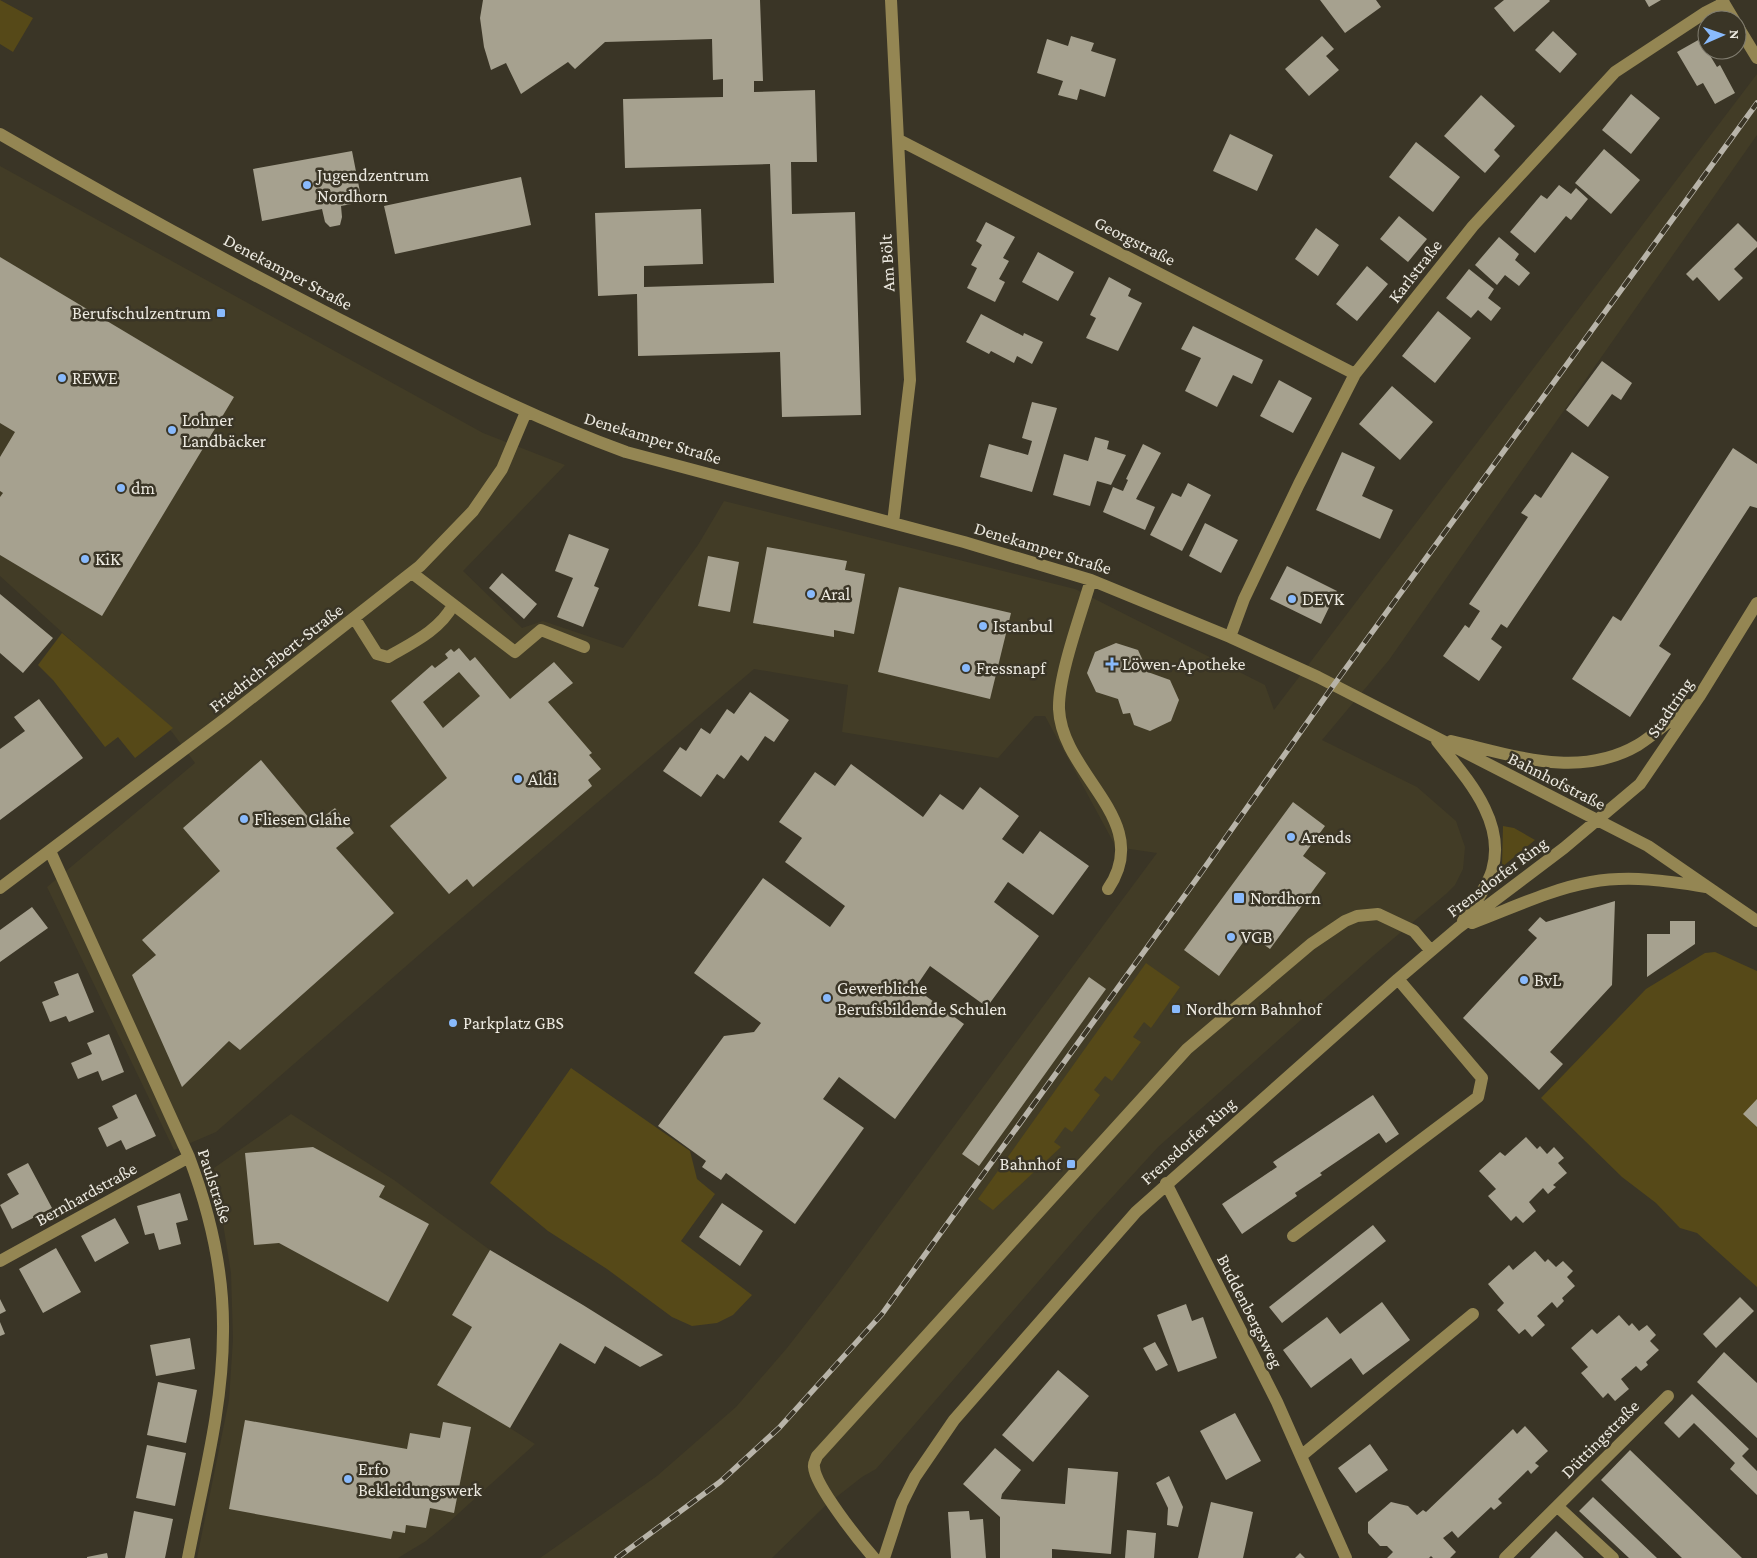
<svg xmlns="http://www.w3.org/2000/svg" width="1757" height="1558" font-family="'Crimson Pro',serif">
	<rect width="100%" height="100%" fill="#3a3526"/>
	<!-- built -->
	<path fill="#423c26" d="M1757 74V135L1389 660 1322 740 1417 787 1456 821 1465 847 1463 869 1455 885 1446 894 1374 955 1158 1147 1095 1216 876 1469 862 1477 825 1506 772 1558H540L657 1476 736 1407 787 1348 836 1285 1157 853 1116 847 1045 716H1035L998 758 842 732 848 685 754 669 436 940 216 1132 174 1150 47 887 195 763 172 732 0 576V166L483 433 565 465 463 571 522 628 543 621 623 648 698 545 724 501 1075 589 1265 685 1274 710Z
		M291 1114 394 1180 490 1250 583 1305 510 1428 535 1444 449 1522 426 1541 398 1558H197L229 1400 233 1339 231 1273 214 1168Z"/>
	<!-- green -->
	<path fill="#564918" d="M0 0 33 18 13 52 0 44Z
		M62 633 173 728 135 758 118 737 105 747 53 680 38 665Z
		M1503 826 1514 828 1535 840 1502 867Z
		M1715 952 1757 971V1287L1697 1233 1680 1228 1656 1203 1622 1177 1541 1098 1646 989 1705 953Z
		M1146 963 1180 987 1151 1028 1144 1022 1133 1037 1141 1042 1112 1081 1105 1076 1094 1090 1100 1095 1072 1132 1065 1127 1054 1142 1061 1147 993 1210 978 1199Z
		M571 1068 690 1151 697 1179 715 1194 681 1241 752 1295 733 1315 717 1323 692 1326 672 1317 607 1269 548 1231 490 1183Z"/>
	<!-- building -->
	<path fill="#a6a18f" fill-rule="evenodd" d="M483 0H760L763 81H754V92L815 90 817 162H791L792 214 855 212 861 415 782 417 780 352 638 356 637 294 598 296 595 213 701 209 703 264 644 266V287L774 283 770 164 625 168 623 99 723 97V79L713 80 712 39 605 42 575 69 568 62 521 94 506 63 491 70 484 47 480 18Z
		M1320 0H1376L1381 7 1345 33Z
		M1504 0H1549L1550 1 1514 32 1494 8Z
		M1645 0H1661L1649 7Z
		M1553 31 1577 54 1560 73 1535 50Z
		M1071 36 1094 43 1091 51 1116 59 1105 97 1080 89 1077 100 1058 95 1063 81 1037 73 1047 39 1068 46Z
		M1322 36 1334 49 1326 56 1339 70 1309 96 1285 69Z
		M1700 39 1717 67 1720 65 1735 93 1715 104 1703 83 1697 86 1677 52Z
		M1631 94 1660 118 1631 154 1602 130Z
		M1481 95 1515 126 1494 150 1500 156 1485 173 1444 136Z
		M1230 134 1273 155 1257 191 1213 171Z
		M1416 142 1460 177 1433 212 1389 177Z
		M1604 149 1640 180 1611 214 1575 183Z
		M352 151 362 202 341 206 342 217 340 225 330 227 325 222 322 209 262 221 253 169Z
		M521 177 531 225 395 254 384 206Z
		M1559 185 1571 194 1576 188 1588 199 1571 220 1566 216 1535 253 1510 232 1541 195 1547 199Z
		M1399 216 1427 239 1408 262 1380 239Z
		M986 222 1015 237 1003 258 1009 261 999 279 1005 282 995 302 967 288 977 268 971 265 982 245 976 241Z
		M1738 223 1757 242V247L1734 269 1743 278 1719 301 1697 277 1693 281 1686 274Z
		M1316 228 1339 245 1318 276 1295 259Z
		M1499 237 1519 254 1515 260 1530 273 1519 286 1505 275 1497 285 1475 265Z
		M1038 252 1074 272 1058 301 1022 282Z
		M0 257 234 397 102 616 0 555V497L3 493 0 491V457L15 432 0 423Z
		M1367 266 1388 284 1357 321 1336 304Z
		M1469 269 1494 289 1488 298 1501 308 1491 321 1478 310 1471 318 1446 298Z
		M1109 277 1131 289 1128 296 1142 303 1118 351 1086 338 1096 318 1090 315Z
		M1438 311 1471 338 1435 383 1402 356Z
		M981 314 1023 336 1024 333 1043 342 1032 364 1017 356 1014 363 991 351 989 354 966 342Z
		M1193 326 1263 360 1252 384 1233 375 1217 407 1185 391 1201 358 1181 349Z
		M1602 361 1632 383 1621 400 1612 394 1588 427 1566 410Z
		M1279 380 1312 398 1293 433 1260 416Z
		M1392 386 1433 422 1400 460 1359 424Z
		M1032 402 1057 408 1032 492 980 477 989 444 1028 455 1032 441 1022 438Z
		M1095 437 1109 441 1107 449 1126 455 1111 485 1097 481 1090 506 1053 495 1064 454 1088 461Z
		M1143 444 1161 453 1136 499 1155 507 1145 530 1103 512 1113 487 1123 491 1128 480 1126 479Z
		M1733 448 1757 464V508L1750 506 1659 646 1671 654 1630 717 1572 679 1613 616 1621 621Z
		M1342 452 1375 467 1362 496 1393 510 1380 539 1316 510Z
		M1572 452 1609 477 1507 628 1501 624 1491 639 1502 647 1479 681 1443 656 1465 625 1469 628 1480 611 1469 604 1528 517 1521 513 1535 494 1541 498Z
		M1188 483 1211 495 1182 551 1150 535 1172 493 1181 497Z
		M1205 523 1238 540 1221 573 1189 556Z
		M569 534 609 549 594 586 599 588 583 627 557 617 573 578 555 571Z
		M767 547 847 561 845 570 865 574 854 634 834 630V637L753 623Z
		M708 556 739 562 730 612 698 606Z
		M1287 566 1337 591 1321 624 1270 599Z
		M502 573 537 604 524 619 489 588Z
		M899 587 1011 613 990 699 878 672Z
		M0 594 53 638 23 673 0 653Z
		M1116 643 1138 650 1146 667 1145 671 1170 680 1179 700 1171 721 1150 731 1134 725 1130 713 1123 714 1118 699 1096 692 1087 673 1095 652Z
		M459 648 470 661 475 657 510 699 554 662 573 683 548 702 592 753 589 755 601 769 588 780 592 786 473 887 467 879 449 894 390 826 447 778 391 701 432 665 435 668 448 658 445 654 451 649 454 652ZM459 672 480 696 443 728 423 702Z
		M750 692 789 720 774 742 765 736 748 761 741 755 724 779 717 774 701 797 663 771 680 747 686 751 701 728 710 734 727 709 734 714Z
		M39 699 83 758 0 820V749L25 731 14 717Z
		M261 760 314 824 335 808 354 833 336 848 394 913 240 1050 229 1041 182 1087 132 975 156 955 142 940 220 871 183 828Z
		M851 764 923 817 940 794 963 810 980 787 1019 816 1002 839 1023 854 1040 831 1089 866 1053 915 1008 882 994 902 1039 936 987 1007 930 966 915 988 964 1024 895 1119 839 1077 823 1099 864 1128 795 1224 726 1173 721 1180 702 1167 706 1161 658 1126 724 1036 754 1032 761 1023 694 973 763 878 830 927 845 906 785 862 802 838 779 822 815 772 835 786Z
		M1293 802 1325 826 1303 856 1326 873 1270 949 1249 934 1219 976 1184 950Z
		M1615 901 1612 985 1550 1052 1563 1064 1539 1090 1463 1018 1537 938 1528 930 1540 917 1546 922Z
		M32 907 48 928 0 962V930Z
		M1670 921H1695V944L1647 977V934H1670Z
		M78 973 94 1012 69 1022 66 1016 50 1022 42 1002 59 995 54 982Z
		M1089 977 1106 989 979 1166 962 1154Z
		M109 1034 124 1072 102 1081 98 1071 78 1079 71 1063 92 1054 87 1043Z
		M136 1094 156 1136 126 1150 121 1140 107 1147 98 1128 118 1118 112 1106Z
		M1373 1095 1399 1134 1386 1143 1379 1133 1320 1173 1322 1175 1295 1193 1297 1196 1242 1234 1222 1204 1277 1167 1273 1162Z
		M1757 1099V1127L1743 1114Z
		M1526 1137 1537 1149 1540 1146 1547 1154 1554 1147 1564 1158 1558 1163 1567 1173 1553 1185 1556 1187 1548 1194 1543 1188 1529 1202 1536 1211 1523 1223 1516 1216 1511 1221 1488 1196 1496 1189 1479 1171 1500 1152 1505 1156Z
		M313 1147 385 1186 379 1197 429 1224 388 1302 279 1243 254 1245 245 1153Z
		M28 1163 52 1208 12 1229 0 1205 19 1194 7 1174Z
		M180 1193 188 1220 176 1223 181 1244 159 1250 154 1233 145 1235 137 1206Z
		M722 1203 763 1231 740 1266 699 1237Z
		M115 1218 129 1243 95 1262 81 1236Z
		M1373 1225 1386 1241 1282 1323 1269 1307Z
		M56 1248 81 1292 43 1313 19 1269Z
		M490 1250 583 1305 663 1355 640 1367 605 1346 595 1364 560 1343 510 1428 437 1385 472 1327 452 1315Z
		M1535 1251 1545 1262 1548 1259 1556 1267 1563 1261 1573 1271 1567 1277 1575 1286 1562 1298 1564 1301 1557 1308 1552 1302 1537 1316 1545 1325 1532 1337 1525 1329 1519 1334 1497 1310 1504 1303 1488 1284 1509 1265 1513 1270Z
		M1740 1297 1754 1311 1716 1348 1703 1334Z
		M0 1299 6 1311 0 1314Z
		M1382 1302 1410 1340 1363 1375 1351 1358 1311 1388 1283 1350 1327 1317 1340 1334Z
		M1186 1304 1192 1321 1203 1317 1217 1358 1178 1372 1157 1315Z
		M1619 1315 1629 1326 1632 1323 1639 1331 1647 1325 1656 1335 1650 1341 1659 1350 1646 1362 1648 1365 1641 1371 1636 1366 1621 1379 1629 1389 1615 1401 1608 1393 1603 1398 1581 1373 1588 1367 1571 1348 1592 1329 1597 1334Z
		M0 1322 5 1334 0 1336Z
		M190 1338 195 1369 156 1376 150 1345Z
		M1155 1342 1168 1365 1156 1371 1143 1348Z
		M1724 1352 1757 1383V1438L1697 1382Z
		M1058 1370 1089 1396 1033 1462 1002 1435Z
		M158 1382 197 1390 186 1443 147 1435Z
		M1692 1394 1749 1449 1742 1456 1757 1471V1495L1730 1469 1735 1463 1694 1423 1679 1438 1664 1423Z
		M1235 1413 1261 1461 1226 1480 1200 1431Z
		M245 1420 407 1449 410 1433 440 1438 443 1422 471 1427 454 1513 430 1508 426 1528 406 1525 405 1533 393 1531 391 1539 229 1509Z
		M1525 1426 1548 1451 1535 1463 1539 1466 1531 1474 1528 1470 1498 1499 1502 1503 1494 1510 1491 1507 1458 1538 1452 1531 1443 1538 1456 1552 1450 1558H1433L1431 1556 1429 1558H1387L1393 1552 1387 1546H1380L1368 1533V1522L1391 1502 1408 1506 1417 1515 1423 1510 1426 1512 1513 1429 1517 1434Z
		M1370 1444 1388 1470 1356 1493 1338 1468Z
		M147 1445 186 1453 175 1506 136 1498Z
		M995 1448 1021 1470 1002 1494 1001 1499 1065 1504 1068 1468 1118 1472 1111 1554 1052 1549V1558H1000V1517L963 1484Z
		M1630 1450 1742 1558H1682L1601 1480Z
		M1169 1476 1183 1507 1178 1527 1167 1525 1168 1508 1156 1483Z
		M1593 1497 1657 1558H1629L1579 1511Z
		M1211 1502 1253 1512 1243 1558H1198Z
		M134 1511 173 1519 165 1558H125Z
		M969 1511 970 1520 983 1519 986 1558H951L948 1512Z
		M1127 1530 1156 1533 1154 1558H1125Z
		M1556 1531 1584 1558H1530Z
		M107 1553 108 1558H87V1557Z
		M1300 1553 1305 1558H1295Z"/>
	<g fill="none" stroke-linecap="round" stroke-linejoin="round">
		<!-- minor -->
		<path stroke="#948653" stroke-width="12" d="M891 0 910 380 893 523
			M1722 0 1734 20
			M1737 25 1757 58
			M0 134C110 198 222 259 335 317 431 366 525 415 626 452L964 542 1091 580 1230 637 1318 677 1648 846 1757 921
			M899 140 1355 374
			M412 573 515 652 541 630 584 647
			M1091 580C1081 614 1058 676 1059 709 1062 776 1155 820 1108 889
			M355 619 377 654 388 657C412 643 440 630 453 605
			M1230 637 1244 599 1299 484 1355 374 1473 226 1615 72 1706 12 1724 3
			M1437 741C1465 777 1507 820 1492 871 1486 889 1473 906 1463 921
			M1451 741C1513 755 1578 780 1638 745 1656 734 1672 718 1689 705
			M50 851 189 1157C210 1213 224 1272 223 1332 223 1408 202 1484 188 1558
			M0 888 226 718 420 566 473 511 502 469 526 412
			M1472 923C1510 909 1551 889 1591 882 1630 875 1668 881 1706 887
			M1166 1183 1277 1402 1346 1558
			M1293 1236 1478 1097 1482 1078 1398 979
			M0 1261 189 1157
			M1301 1456 1473 1314
			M1558 1507 1613 1558
			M874 1558C860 1542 815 1486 814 1467 813 1464 816 1459 817 1456L1187 1049 1311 944 1345 921 1357 916 1378 914 1414 931 1431 951
			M884 1558 902 1503 915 1477 954 1420 1136 1212 1398 979 1458 928 1564 848 1640 784 1699 697 1757 603
			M1505 1558 1668 1396"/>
		<defs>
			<path id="rail" d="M617 1558 720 1482 779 1428 882 1314 1198 877 1333 686 1757 103"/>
		</defs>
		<!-- rail casing -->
		<use href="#rail" stroke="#b8b4a9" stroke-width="5.5"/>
		<!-- rail -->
		<use href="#rail" stroke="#3a3526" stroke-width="4" stroke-dasharray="11" stroke-linecap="butt"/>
	</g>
	<!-- markers -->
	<g fill="#89bafc" stroke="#3a3526" stroke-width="2">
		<circle cx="307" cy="185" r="5"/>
		<rect x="216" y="308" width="10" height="10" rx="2.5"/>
		<circle cx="62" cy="378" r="5"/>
		<circle cx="172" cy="430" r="5"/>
		<circle cx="121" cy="488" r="5"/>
		<circle cx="85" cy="559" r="5"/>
		<circle cx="811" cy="594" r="5"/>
		<circle cx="1292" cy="599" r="5"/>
		<circle cx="983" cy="626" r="5"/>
		<path d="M1109.5 656.5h5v5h5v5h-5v5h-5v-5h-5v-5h5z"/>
		<circle cx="966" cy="668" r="5"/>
		<circle cx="518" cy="779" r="5"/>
		<circle cx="244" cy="819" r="5"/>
		<circle cx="1291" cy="837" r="5"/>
		<rect x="1233" y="892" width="12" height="12" rx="2.5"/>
		<circle cx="1231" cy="937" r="5"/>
		<circle cx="1524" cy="980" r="5"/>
		<circle cx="827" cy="998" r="5"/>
		<rect x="1171" y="1004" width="10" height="10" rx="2.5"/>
		<circle cx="453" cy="1023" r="5"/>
		<rect x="1066" y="1159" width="10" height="10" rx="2.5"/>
		<circle cx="348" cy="1479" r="5"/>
	</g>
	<g text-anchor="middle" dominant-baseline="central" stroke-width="5" stroke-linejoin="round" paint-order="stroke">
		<!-- poi labels -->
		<g font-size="18" fill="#ece9e0" stroke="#3a3526" text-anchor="start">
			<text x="317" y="175">Jugendzentrum<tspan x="317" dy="21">Nordhorn</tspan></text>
			<text x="211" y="313" text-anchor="end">Berufschulzentrum</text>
			<text x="72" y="378">REWE</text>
			<text x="182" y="420">Lohner<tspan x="182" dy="21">Landbäcker</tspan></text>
			<text x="131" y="488">dm</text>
			<text x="95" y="559">KiK</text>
			<text x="821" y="594">Aral</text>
			<text x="1302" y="599">DEVK</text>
			<text x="993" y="626">Istanbul</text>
			<text x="1122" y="664">Löwen-Apotheke</text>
			<text x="976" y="668">Fressnapf</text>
			<text x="528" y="779">Aldi</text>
			<text x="254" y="819">Fliesen Glahe</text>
			<text x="1301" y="837">Arends</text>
			<text x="1250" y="898">Nordhorn</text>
			<text x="1241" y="937">VGB</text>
			<text x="1534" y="980">BvL</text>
			<text x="837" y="988">Gewerbliche<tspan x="837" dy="21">Berufsbildende Schulen</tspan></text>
			<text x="1186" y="1009">Nordhorn Bahnhof</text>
			<text x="463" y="1023">Parkplatz GBS</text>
			<text x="1061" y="1164" text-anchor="end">Bahnhof</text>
			<text x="358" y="1469">Erfo<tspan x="358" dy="21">Bekleidungswerk</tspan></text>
		</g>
		<!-- street labels -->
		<g font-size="18" fill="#ece9e0" stroke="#3a3526">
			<text transform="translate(1135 241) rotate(27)">Georgstraße</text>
			<text transform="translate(887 263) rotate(-93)">Am Bölt</text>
			<text transform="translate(1415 271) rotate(-52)">Karlstraße</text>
			<text transform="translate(288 272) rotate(28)">Denekamper Straße</text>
			<text transform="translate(653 438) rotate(17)">Denekamper Straße</text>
			<text transform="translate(1043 548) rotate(17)">Denekamper Straße</text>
			<text transform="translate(276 658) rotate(-38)">Friedrich-Ebert-Straße</text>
			<text transform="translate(1670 708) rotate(-56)">Stadtring</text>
			<text transform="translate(1557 781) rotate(27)">Bahnhofstraße</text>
			<text transform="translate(1497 877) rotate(-37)">Frensdorfer Ring</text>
			<text transform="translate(1188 1141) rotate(-42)">Frensdorfer Ring</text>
			<text transform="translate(215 1186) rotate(72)">Paulstraße</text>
			<text transform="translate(86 1194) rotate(-29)">Bernhardstraße</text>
			<text transform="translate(1250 1311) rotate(63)">Buddenbergsweg</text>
			<text transform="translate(1600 1439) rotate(-45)">Düttingstraße</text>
		</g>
	</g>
	<!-- north arrow -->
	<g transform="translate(1722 35) rotate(88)"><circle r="24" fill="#3a3526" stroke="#817d70"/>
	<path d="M0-4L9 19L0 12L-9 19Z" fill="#89bafc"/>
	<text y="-8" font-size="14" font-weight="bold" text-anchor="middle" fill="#ece9e0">N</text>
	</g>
</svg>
